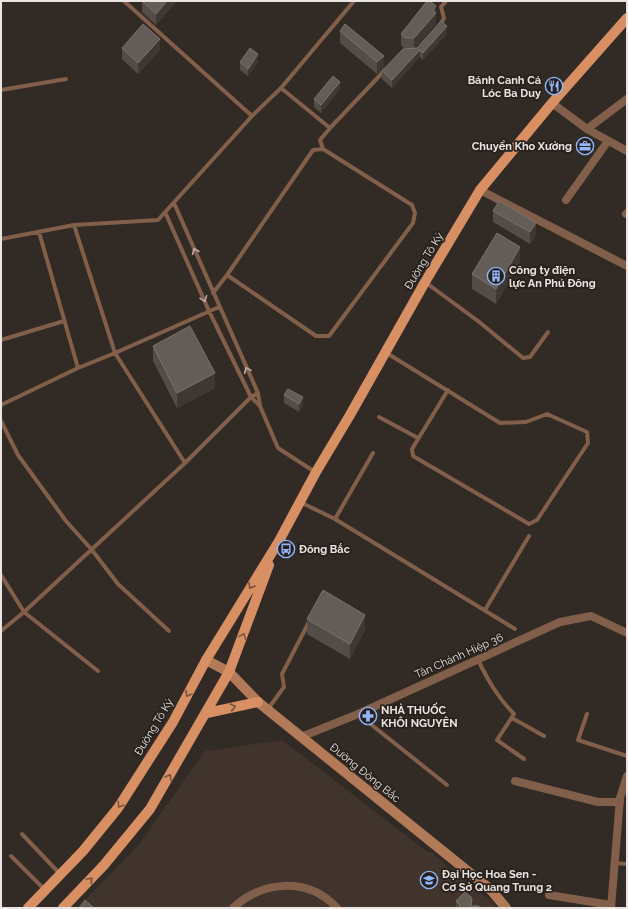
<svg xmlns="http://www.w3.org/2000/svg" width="628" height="909" font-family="Raleway,sans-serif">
	<rect width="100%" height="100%" fill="#322a25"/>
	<!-- built -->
	<path fill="#40342c" d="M282 740 429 853 432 852 451 870 495 904V908H77L137 847 205 751Z"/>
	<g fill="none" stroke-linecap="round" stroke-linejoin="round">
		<!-- lane -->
		<path stroke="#825f4a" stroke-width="4" d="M124 1 252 116
			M439 27 444 18 441 7 446 1
			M1 90 66 79
			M330 128 385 70
			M174 203 258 393 260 406 278 448 315 472
			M165 212 209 311 251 397 260 406
			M74 225 115 353 78 368
			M1 239 74 225 158 220 252 116 281 88 354 1
			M227 275 313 150 323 149
			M425 282 478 321 523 358 530 357 548 332
			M213 293 227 275 316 336H329L413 223 415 213 412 205 323 149 320 140 330 128 281 88
			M1 340 64 321
			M385 352 500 423 526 422 547 414 587 432 588 443 537 520 529 524 413 456 412 449 448 390
			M1 405 78 368 39 232
			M379 417 418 438
			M1 421 18 455 66 521 92 550 118 584 169 631
			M185 463 251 397 258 393
			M300 502 335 519 373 453
			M335 519 515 629
			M1 575 24 612 185 463 115 353 219 307
			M485 610 529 536
			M1 631 24 612 98 671
			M478 660C488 680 498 698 514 714L497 740 524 759
			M268 709 284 687 282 674 309 622
			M358 714 447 785
			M587 714 578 740 627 756
			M512 718 544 736
			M22 834 60 874
			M11 856 45 890
			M615 863 627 864"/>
		<!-- street -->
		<path stroke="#825f4a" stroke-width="8" d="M552 103 587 129 627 151
			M587 129 627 99
			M480 190 627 266
			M566 200 608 141
			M626 214 627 213
			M301 737 358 714 560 622 591 616 627 633
			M515 781 598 802H620
			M549 895 611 905
			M233 908C262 881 307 876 337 908
			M611 908 620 798 627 776"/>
		<!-- secondary -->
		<path stroke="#b27a58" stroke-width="10" d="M206 660 229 672 258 702 491 890 506 908"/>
		<!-- primary -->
		<path stroke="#d88f63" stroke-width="10" d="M207 713 258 702
			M28 908 83 851 118 808 173 722 206 660 279 541 316 472 350 415 425 282 480 190 552 103 627 18
			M63 908 104 865 150 809 229 672 269 565"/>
	</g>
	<!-- wall -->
	<path fill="#534c47" d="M142 1H177L156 25 142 12Z
		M436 17V24L415 48H417L447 34 423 60 420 57 392 88 382 79V71L405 49 401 45V34Z
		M340 31 384 67 377 74 340 43Z
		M122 48 160 50 138 74 122 59Z
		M240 62H258L248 76 240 70Z
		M340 89 321 113 314 107V99Z
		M493 211 536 234 530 244 493 222Z
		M520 262 496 304 472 289V274Z
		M153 346 215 388 177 408 153 361Z
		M284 395 303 405 299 412 284 403Z
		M307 619 365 630 350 659 307 634Z
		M456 901 472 906 479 908H456Z"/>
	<!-- shaded-wall -->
	<path fill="#3f3732" d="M167 1H177L156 25V14Z
		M436 6V24L414 49V38Z
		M447 26V34L423 60V53Z
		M160 39V50L138 74V63Z
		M420 50V57L392 88V80Z
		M258 54V62L248 76V69Z
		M384 56V67L377 74V62Z
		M340 82V89L321 113V105Z
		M536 223V234L530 244V232Z
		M520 247V262L496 304V289Z
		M215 373V388L177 408V393Z
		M303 397V405L299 412V404Z
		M365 615V630L350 659V644Z"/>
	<!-- building -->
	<path fill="#645c57" stroke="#79726d" d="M142 1H167L156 14Z
		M427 1H430L436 6 433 10 436 13 414 38H405L401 34Z
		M441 21 447 26 423 53 420 50 392 80 382 71 403 49 417 48Z
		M143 24 160 39 138 63 122 48Z
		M345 24 384 56 377 62 340 31Z
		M250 48 258 54 248 69 240 62Z
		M333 76 340 82 321 105 314 99Z
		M499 201 536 223 530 232 493 211Z
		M497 233 520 247 496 289 472 274Z
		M190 326 215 373 177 393 153 346Z
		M288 389 303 397 299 404 284 395Z
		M323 590 365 615 350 644 307 619Z
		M465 892 472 898 471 906H479V908H460V905L456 901Z
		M85 900 94 908H79Z"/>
	<!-- one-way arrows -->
	<defs><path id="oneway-chevron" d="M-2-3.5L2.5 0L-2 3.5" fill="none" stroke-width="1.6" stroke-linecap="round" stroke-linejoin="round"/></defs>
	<g stroke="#c0afa5">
		<use href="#oneway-chevron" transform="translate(195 251) rotate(-113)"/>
		<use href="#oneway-chevron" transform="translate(204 299) rotate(69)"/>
		<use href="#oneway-chevron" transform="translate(247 370) rotate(-114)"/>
	</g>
	<g stroke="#77523c">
		<use href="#oneway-chevron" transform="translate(251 586) rotate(121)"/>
		<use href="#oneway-chevron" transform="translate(243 636) rotate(-69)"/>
		<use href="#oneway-chevron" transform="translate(188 694) rotate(118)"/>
		<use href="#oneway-chevron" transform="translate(233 707) rotate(-12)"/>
		<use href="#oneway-chevron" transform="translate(169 777) rotate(-59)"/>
		<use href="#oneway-chevron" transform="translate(120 805) rotate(124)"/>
		<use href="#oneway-chevron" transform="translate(90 880) rotate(-47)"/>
	</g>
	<!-- icons -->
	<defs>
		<symbol id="restaurant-ring" viewBox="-11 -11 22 22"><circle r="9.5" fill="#28201c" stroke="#91b8fd" stroke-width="1.5"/><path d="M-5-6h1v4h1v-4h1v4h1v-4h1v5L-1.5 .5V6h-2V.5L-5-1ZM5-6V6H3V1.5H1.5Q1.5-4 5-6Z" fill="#91b8fd"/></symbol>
		<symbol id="office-ring" viewBox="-11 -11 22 22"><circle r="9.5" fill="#28201c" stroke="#91b8fd" stroke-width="1.5"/><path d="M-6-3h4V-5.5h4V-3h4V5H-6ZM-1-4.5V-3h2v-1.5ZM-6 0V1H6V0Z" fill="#91b8fd"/></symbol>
		<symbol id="building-ring" viewBox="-11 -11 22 22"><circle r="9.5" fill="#28201c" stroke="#91b8fd" stroke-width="1.5"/><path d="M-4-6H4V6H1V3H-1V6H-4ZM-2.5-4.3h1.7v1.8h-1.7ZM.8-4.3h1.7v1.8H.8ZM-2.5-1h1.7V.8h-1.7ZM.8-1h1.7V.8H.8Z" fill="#91b8fd"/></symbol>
		<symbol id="bus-ring" viewBox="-11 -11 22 22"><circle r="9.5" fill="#28201c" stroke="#91b8fd" stroke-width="1.5"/><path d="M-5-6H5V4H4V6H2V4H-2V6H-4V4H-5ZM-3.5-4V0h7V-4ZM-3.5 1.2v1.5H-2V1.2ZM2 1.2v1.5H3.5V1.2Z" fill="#91b8fd"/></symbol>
		<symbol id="pharmacy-ring" viewBox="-11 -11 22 22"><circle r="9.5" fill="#28201c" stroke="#91b8fd" stroke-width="1.5"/><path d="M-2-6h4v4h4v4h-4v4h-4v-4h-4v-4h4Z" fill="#91b8fd"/></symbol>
		<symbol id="university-ring" viewBox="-11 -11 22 22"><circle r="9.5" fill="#28201c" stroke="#91b8fd" stroke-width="1.5"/><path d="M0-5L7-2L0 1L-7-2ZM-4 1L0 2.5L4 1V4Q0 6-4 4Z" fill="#91b8fd"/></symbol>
	</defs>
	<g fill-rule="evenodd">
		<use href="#restaurant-ring" x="544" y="76" width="20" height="20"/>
		<use href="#office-ring" x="575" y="136" width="20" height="20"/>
		<use href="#building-ring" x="486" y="266" width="20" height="20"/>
		<use href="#bus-ring" x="276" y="539" width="20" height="20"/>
		<use href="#pharmacy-ring" x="358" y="706" width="20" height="20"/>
		<use href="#university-ring" x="419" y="870" width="20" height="20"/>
	</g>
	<g text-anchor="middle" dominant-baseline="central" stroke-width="3.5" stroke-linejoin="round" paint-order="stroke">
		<!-- poi labels -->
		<g font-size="11" font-weight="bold" fill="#eae5e2" stroke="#28201c" text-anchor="start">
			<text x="541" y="80" text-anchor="end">Bánh Canh Cá<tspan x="541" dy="13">Lóc Ba Duy</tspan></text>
			<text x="572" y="146" text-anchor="end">Chuyển Kho Xưởng</text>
			<text x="509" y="270">Công ty điện<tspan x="509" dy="13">lực An Phú Đông</tspan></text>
			<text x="299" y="549">Đông Bắc</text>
			<text x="381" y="710">NHÀ THUỐC<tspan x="381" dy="13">KHÔI NGUYÊN</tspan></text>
			<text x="442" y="874">Đại Học Hoa Sen -<tspan x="442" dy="13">Cơ Sở Quang Trung 2</tspan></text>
		</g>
		<!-- street labels -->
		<g font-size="11" fill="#eae5e2" stroke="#28201c">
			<text transform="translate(424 261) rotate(-59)">Đường Tô Ký</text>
			<text transform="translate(459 656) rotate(-24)">Tân Chánh Hiệp 36</text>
			<text transform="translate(154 727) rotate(-59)">Đường Tô Ký</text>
			<text transform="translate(365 773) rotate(39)">Đường Đông Bắc</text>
		</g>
	</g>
	<!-- border -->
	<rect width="628" height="909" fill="none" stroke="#eae5e2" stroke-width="4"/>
</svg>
